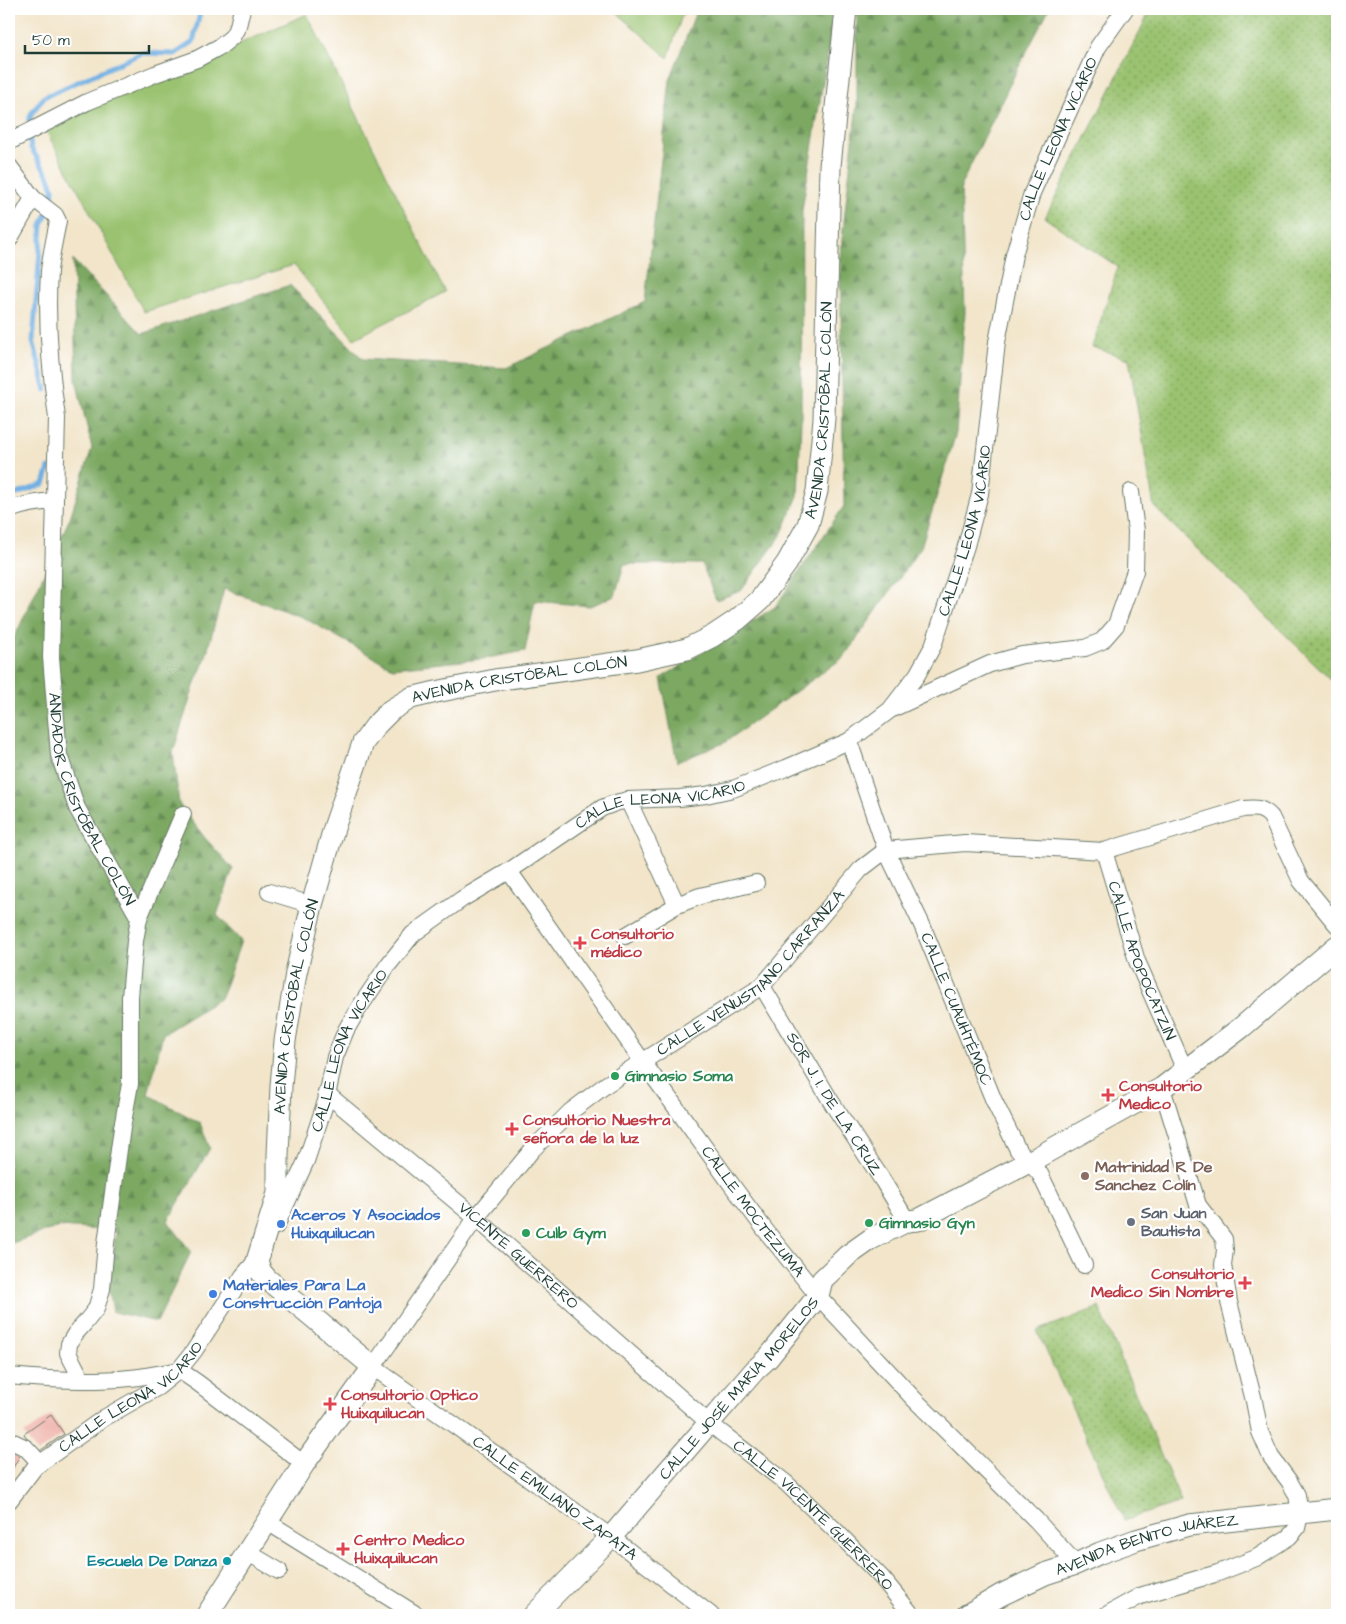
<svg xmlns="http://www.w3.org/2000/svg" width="1346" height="1624" font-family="'Architects Daughter',sans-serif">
	<defs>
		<pattern id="green-dots" width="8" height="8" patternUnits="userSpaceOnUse" patternTransform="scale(1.25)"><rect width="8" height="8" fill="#9ac26f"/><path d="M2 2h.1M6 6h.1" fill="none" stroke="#7d9f5c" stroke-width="1.8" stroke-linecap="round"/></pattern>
		<pattern id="forest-firs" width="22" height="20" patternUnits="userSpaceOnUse" patternTransform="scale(1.25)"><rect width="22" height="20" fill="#7ba862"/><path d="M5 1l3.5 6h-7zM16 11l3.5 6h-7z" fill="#648a52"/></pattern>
	</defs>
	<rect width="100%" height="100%" fill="#fff"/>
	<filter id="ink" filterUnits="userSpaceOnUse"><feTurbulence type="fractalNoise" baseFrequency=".02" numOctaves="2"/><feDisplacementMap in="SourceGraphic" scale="10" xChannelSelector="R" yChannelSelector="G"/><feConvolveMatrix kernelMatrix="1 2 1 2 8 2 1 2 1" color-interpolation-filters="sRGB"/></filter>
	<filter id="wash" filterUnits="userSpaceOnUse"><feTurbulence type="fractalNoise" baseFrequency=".0096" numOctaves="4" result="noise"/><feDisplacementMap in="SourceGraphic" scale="20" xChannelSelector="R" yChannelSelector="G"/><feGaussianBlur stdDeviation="1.12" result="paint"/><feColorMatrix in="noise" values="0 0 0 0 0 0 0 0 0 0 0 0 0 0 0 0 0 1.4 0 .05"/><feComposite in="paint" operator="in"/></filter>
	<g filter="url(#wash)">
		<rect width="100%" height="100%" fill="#f2e5ca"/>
		<!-- green -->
		<path fill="url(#green-dots)" stroke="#5c8052" d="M1151 9H1337V685L1154 507 1129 359 1092 347 1118 267 1045 218Z
			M1099 1307 1181 1502 1124 1520 1037 1331Z"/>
		<!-- forest -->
		<path fill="url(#forest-firs)" stroke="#4d724b" d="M697 9H835L802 210 801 421 798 496 780 537 741 591 716 600 702 564H624L615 596 590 606 535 601 525 651 482 659 393 668 304 618 224 589 205 660 196 680 173 752 179 804 205 838 233 869 217 915 241 941 221 998 163 1034 148 1094 200 1123 210 1148 168 1221 191 1252 157 1322 113 1312 109 1290 116 1231 59 1227 9 1244V649L70 518 92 448 76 380 73 260 142 334 290 285 363 359 506 368 645 302 670 80Z
			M857 9H1049L1017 70 961 185 965 312 956 433 921 547 844 657 724 743 677 762 661 678 775 607 844 506 840 257 857 104Z"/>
		<!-- pitch -->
		<path fill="#9ac26f" stroke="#5c8052" d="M613 9H684L668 58Z
			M307 14 445 292 354 339 294 265 144 312 45 129Z"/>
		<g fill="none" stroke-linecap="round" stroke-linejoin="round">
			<!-- stream -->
			<path stroke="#6fafe2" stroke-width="5" d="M27 128 31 114 44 97 142 53 175 54 193 42 201 9
				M29 136 31 148 49 177 53 189 52 201 42 225 33 341 46 390
				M9 497 44 484 49 468"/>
		</g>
		<g id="blocks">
			<!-- building -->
			<path fill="#edaba2" d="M51 1415 64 1434 37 1453 24 1434Z
				M9 1445 22 1452 10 1473 9 1472Z"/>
		</g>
	</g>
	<g filter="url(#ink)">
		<use href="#blocks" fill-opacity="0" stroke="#697868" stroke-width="1"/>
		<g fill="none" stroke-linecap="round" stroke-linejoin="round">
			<defs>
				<g id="minor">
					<path d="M9 142 87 102 155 74 197 59 221 46 232 37 238 26 242 9"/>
					<path id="s1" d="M9 166 33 198 55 215 58 221C55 237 51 254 49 271 46 320 50 369 57 418L51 657 59 755 77 808 139 918 135 941 130 997V1084L122 1128 106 1243 102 1289 96 1309 84 1324 75 1334 69 1344 68 1353 82 1380"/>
					<path d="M9 240 33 198"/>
					<path d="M9 510C24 504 39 502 55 501"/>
					<path d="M892 709 990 664 1022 655 1085 648 1102 641 1116 625 1135 571 1136 531 1131 492"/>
					<path id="s2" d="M849 741 886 850 922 925 994 1101 1018 1150 1040 1174 1084 1265"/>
					<path d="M628 800 677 905"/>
					<path id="s3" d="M1104 851 1137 961 1185 1070"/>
					<path id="s4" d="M509 871 643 1062 734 1188 766 1231 818 1296 914 1399 1036 1520 1076 1564"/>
					<path d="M269 892 312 905"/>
					<path d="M139 918 183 814"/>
					<path d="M625 936 677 905 700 896 756 883"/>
					<path id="s5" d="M762 986 832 1103 883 1181 907 1221"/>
					<path id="s6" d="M326 1093 476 1218 709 1423 786 1483 835 1530 882 1578 912 1615"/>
					<path id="s7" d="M276 1226 306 1161 326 1101 335 1057 346 1030 357 1011 388 965 413 934 462 899 509 871 602 808 615 803 628 800 680 798 706 795 733 789 786 768 849 741 890 710 917 675 933 646 966 546 980 494 997 342 1014 255 1032 193 1098 47 1125 9"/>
					<path d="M179 1370 198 1383 304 1464"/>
					<path d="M9 1376C49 1380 89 1382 130 1378 145 1377 161 1373 176 1371"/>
					<path d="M9 1440 26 1448 40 1463"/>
					<path id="s8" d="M9 1501 35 1467 104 1418 158 1387 179 1370 194 1351 243 1276 262 1254"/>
					<path d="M266 1521 417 1615"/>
					<path d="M247 1552 279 1571"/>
					<path id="s9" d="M711 1615 611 1537 373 1367 476 1218 532 1150 570 1112 607 1084 762 986 861 869 886 850 965 843 1104 851 1243 809C1255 808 1262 807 1271 817L1301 881 1337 925"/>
					<path d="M1106 1615 1140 1596 1218 1573 1256 1558 1289 1537 1297 1528 1300 1514 1297 1495 1289 1481 1271 1457 1260 1432 1254 1401 1229 1302 1223 1265 1225 1250 1224 1239 1198 1205 1162 1088"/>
				</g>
				<g id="major">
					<path id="s10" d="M207 1615 304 1464 373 1367 267 1279 261 1272 257 1261 278 1193V1155L281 1086 285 1041 296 973 312 905 334 828 363 743 377 724 391 710 411 698 436 692 495 680 637 660 687 649 713 636 737 620 760 600 787 563 808 525 817 491 824 419 830 166 846 9"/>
					<path id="s11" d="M534 1615 611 1537 709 1423 755 1370 768 1358 818 1296 822 1280 847 1256 871 1239 907 1221 918 1220 1029 1162 1162 1088 1242 1027 1337 946"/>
					<path id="s12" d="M967 1615 1001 1595 1045 1574 1076 1564 1100 1553 1136 1540 1189 1525 1337 1509"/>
				</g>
			</defs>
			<!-- minor casing -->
			<use href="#minor" stroke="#697868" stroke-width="18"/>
			<!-- major casing -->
			<use href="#major" stroke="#697868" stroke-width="23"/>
			<!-- minor -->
			<use href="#minor" stroke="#fff" stroke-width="16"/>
			<!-- major -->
			<use href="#major" stroke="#fff" stroke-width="21"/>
		</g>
	</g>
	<!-- markers -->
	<g fill="#e0444e" stroke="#fff" stroke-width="2">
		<path d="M577.5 935.5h5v5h5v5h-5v5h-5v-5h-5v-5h5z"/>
		<path d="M1105.5 1087.5h5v5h5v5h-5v5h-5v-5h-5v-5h5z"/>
		<path d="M509.5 1121.5h5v5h5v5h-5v5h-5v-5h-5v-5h5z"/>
		<path d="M1242.5 1275.5h5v5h5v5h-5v5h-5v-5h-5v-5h5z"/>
		<path d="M327.5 1396.5h5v5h5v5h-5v5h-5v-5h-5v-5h5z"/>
		<path d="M340.5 1541.5h5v5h5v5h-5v5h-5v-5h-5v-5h5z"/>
	</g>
	<g fill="#2e9e5b" stroke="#fff" stroke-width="2">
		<circle cx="615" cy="1076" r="5"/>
		<circle cx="869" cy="1223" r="5"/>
		<circle cx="526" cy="1233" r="5"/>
	</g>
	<circle fill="#8d6e63" stroke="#fff" stroke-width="2" cx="1085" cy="1176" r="5"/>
	<circle fill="#6b7280" stroke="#fff" stroke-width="2" cx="1131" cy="1222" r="5"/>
	<g fill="#3f7fe0" stroke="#fff" stroke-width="2">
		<circle cx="281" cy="1224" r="5"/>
		<circle cx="213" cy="1294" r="5"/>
	</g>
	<circle fill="#0f9aa8" stroke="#fff" stroke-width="2" cx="227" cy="1561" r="5"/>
	<g text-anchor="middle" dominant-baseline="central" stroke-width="4.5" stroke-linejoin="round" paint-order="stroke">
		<!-- street labels -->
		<g font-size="16" fill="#1f3d34" stroke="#fff">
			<text stroke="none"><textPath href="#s7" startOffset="1466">CALLE LEONA VICARIO</textPath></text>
			<text stroke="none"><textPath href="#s10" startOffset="1630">AVENIDA CRISTÓBAL COLÓN</textPath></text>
			<text stroke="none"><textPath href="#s7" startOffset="1061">CALLE LEONA VICARIO</textPath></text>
			<text stroke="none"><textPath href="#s10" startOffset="1166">AVENIDA CRISTÓBAL COLÓN</textPath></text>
			<text stroke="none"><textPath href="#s1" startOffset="662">ANDADOR CRISTÓBAL COLÓN</textPath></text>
			<text stroke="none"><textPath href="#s7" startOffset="611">CALLE LEONA VICARIO</textPath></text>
			<text stroke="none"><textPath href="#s3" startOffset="116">CALLE APOPOCATZIN</textPath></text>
			<text stroke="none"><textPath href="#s9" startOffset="972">CALLE VENUSTIANO CARRANZA</textPath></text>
			<text stroke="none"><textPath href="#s10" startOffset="716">AVENIDA CRISTÓBAL COLÓN</textPath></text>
			<text stroke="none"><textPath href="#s2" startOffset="289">CALLE CUAUHTÉMOC</textPath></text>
			<text stroke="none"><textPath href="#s7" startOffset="191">CALLE LEONA VICARIO</textPath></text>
			<text stroke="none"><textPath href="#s5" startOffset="138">SOR J. I. DE LA CRUZ</textPath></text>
			<text stroke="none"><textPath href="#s4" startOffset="419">CALLE MOCTEZUMA</textPath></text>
			<text stroke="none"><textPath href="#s6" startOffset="252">VICENTE GUERRERO</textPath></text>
			<text stroke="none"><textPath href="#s11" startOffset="306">CALLE JOSÉ MARÍA MORELOS</textPath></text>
			<text stroke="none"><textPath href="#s8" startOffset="162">CALLE LEONA VICARIO</textPath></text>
			<text transform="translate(555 1498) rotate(36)">CALLE EMILIANO ZAPATA</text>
			<text stroke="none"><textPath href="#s6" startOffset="645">CALLE VICENTE GUERRERO</textPath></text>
			<text stroke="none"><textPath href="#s12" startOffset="195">AVENIDA BENITO JUÁREZ</textPath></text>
		</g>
		<!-- health labels -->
		<g font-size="16" font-weight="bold" fill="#be3a42" stroke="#fff" text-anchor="start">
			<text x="591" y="934">Consultorio<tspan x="591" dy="18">médico</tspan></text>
			<text x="1119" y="1086">Consultorio<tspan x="1119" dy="18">Medico</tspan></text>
			<text x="523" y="1120">Consultorio Nuestra<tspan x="523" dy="18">señora de la luz</tspan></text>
			<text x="1234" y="1274" text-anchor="end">Consultorio<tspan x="1234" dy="18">Medico Sin Nombre</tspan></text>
			<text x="341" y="1395">Consultorio Optico<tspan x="341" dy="18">Huixquilucan</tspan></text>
			<text x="354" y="1540">Centro Medico<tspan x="354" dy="18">Huixquilucan</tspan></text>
		</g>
		<!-- leisure labels -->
		<g font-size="16" font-weight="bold" fill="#27864d" stroke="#fff" text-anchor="start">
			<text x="625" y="1076">Gimnasio Soma</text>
			<text x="879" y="1223">Gimnasio Gyn</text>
			<text x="536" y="1233">Culb Gym</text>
		</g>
		<!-- education labels -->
		<g font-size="16" font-weight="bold" fill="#785e54" stroke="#fff" text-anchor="start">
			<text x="1095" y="1167">Matrinidad R De<tspan x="1095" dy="18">Sanchez Colín</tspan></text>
		</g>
		<!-- worship labels -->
		<g font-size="16" font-weight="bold" fill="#5b616d" stroke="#fff" text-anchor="start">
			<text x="1141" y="1213">San Juan<tspan x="1141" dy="18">Bautista</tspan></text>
		</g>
		<!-- shop labels -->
		<g font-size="16" font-weight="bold" fill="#366cbe" stroke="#fff" text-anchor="start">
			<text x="291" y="1215">Aceros Y Asociados<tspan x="291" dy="18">Huixquilucan</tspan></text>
			<text x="223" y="1285">Materiales Para La<tspan x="223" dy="18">Construcción Pantoja</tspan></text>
		</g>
		<!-- culture labels -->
		<g font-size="16" font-weight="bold" fill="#0d838f" stroke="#fff" text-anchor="end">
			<text x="217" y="1561">Escuela De Danza</text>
		</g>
	</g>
	<!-- margin -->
	<rect width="1346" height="1624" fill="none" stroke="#fff" stroke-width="30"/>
	<!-- scale -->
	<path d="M25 45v8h124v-8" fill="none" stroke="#1f3d34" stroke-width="2.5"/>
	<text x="32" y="45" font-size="15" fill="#1f3d34" stroke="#ffffff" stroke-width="4" paint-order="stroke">50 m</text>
</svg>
